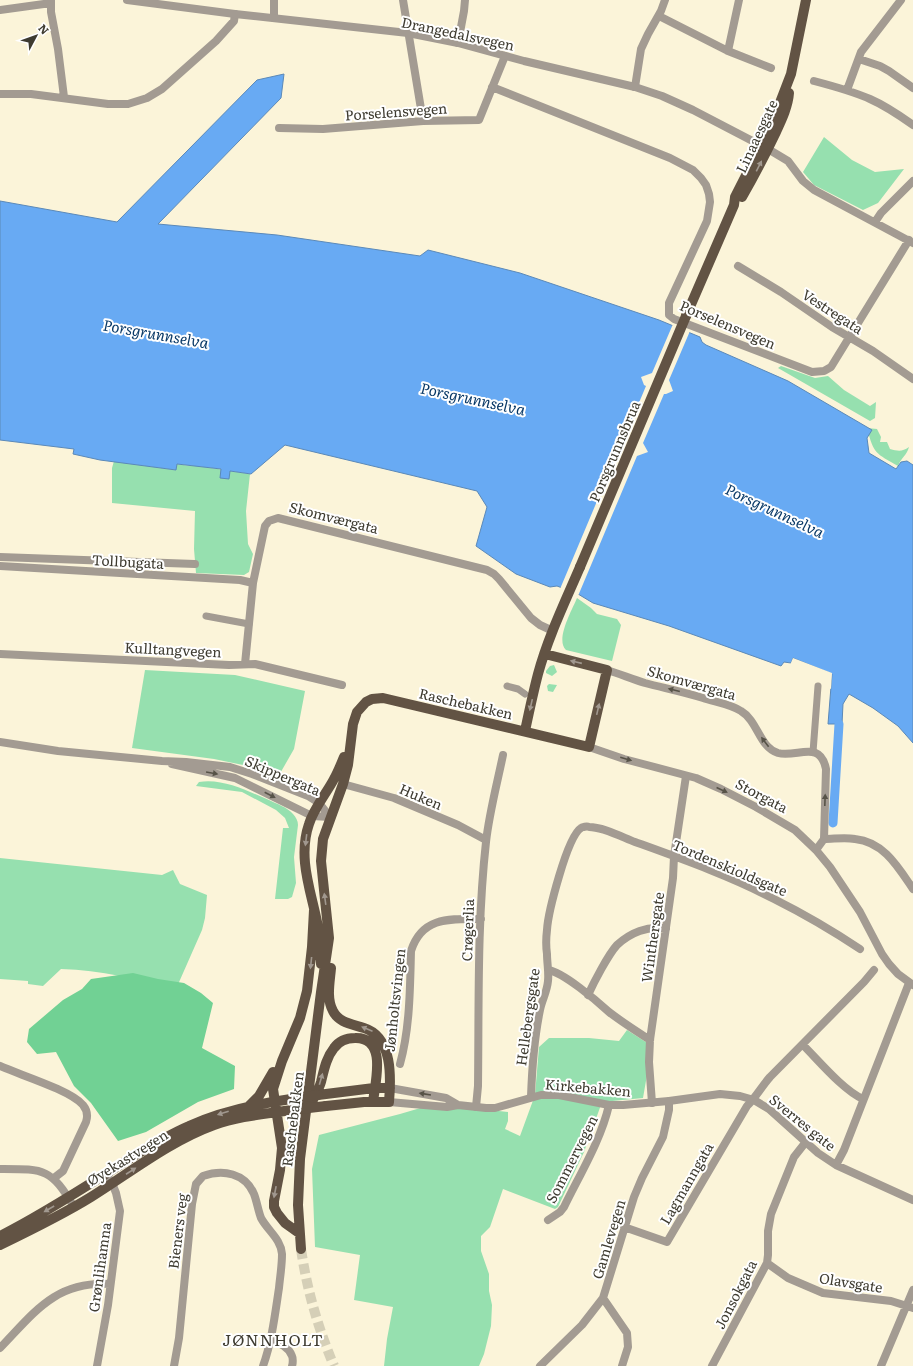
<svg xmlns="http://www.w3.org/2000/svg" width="913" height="1366" font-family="Literata,serif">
	<rect width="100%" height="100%" fill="#fbf4d9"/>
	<!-- green -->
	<path fill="#96e0af" d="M824 137 852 160 875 172 904 169 878 203 863 210 814 185 803 172Z
		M781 366 815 378 828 376 844 390 870 406 876 402 875 418 870 421 778 368Z
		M867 428 877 429 881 437 880 442H887L890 449C898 451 902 452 909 447 907 455 901 458 898 466 876 453 874 455 867 428Z
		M114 461 175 470 176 464 191 466 192 465 250 474 246 511 248 544 253 554 249 572 244 575 196 573 194 549 195 511 112 503V468Z
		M577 598 591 608 597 614 617 619 621 625 612 661 566 650C555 640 572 610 577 598Z
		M554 665 557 672 552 676 546 673V671L550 666Z
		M145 670 235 675 305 691 294 749 278 777 243 765 214 759 132 748Z
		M549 684 557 685 553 692 548 691 547 686Z
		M199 782C223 778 247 791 269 800 277 804 287 807 293 814 296 817 298 821 298 825L294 857 296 883 292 897 288 899H275L283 828H289L285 818 276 810 242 792 196 786Z
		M0 858 162 875 173 870 180 884 207 895 205 918 202 930 176 989C136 979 102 970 61 969L43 986 28 984V981L0 979Z
		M627 1030 652 1046 643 1098 602 1102 584 1152 558 1207 555 1209 503 1189 490 1227 481 1236V1251L489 1274V1291L492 1305 491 1326 484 1354 479 1366H384L387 1339 393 1307 354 1300 360 1255 315 1247 312 1169 319 1135 400 1114 434 1104 508 1112V1121L505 1129 520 1136 535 1095 539 1047 549 1038H589L619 1041Z"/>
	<!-- forest -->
	<path fill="#71d194" d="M133 973 158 979 184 983 201 993 213 1003 202 1048 235 1066 234 1089 198 1102 146 1132 118 1141 91 1103 74 1086 56 1052 37 1054 27 1042 29 1029 63 1000 82 989 91 979Z"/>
	<!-- water -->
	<path fill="#68aaf3" stroke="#5b89b8" d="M284 74 281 98 158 224 277 235 420 256 428 250 520 273 659 320 700 337 702 342 706 345 788 381 872 430 867 438 869 453 896 469 901 462 907 461 913 465V743L898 726 873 708 849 694 843 704 842 724H828L832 674 793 658 791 663 784 662 781 666 669 626 593 603 578 594 557 586 550 587 516 574 476 546 487 507 477 491 285 445 251 474 230 471 229 479 220 478 221 469 177 464 176 470 100 460 73 454 74 449 0 440V201L117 222 257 80Z"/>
	<!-- pier -->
	<path fill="#fbf4d9" d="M673 324 690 331 669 380 673 391 666 394H664L643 443 648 452 637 456 578 596 560 589 619 449 615 439 623 435 625 436 646 386 644 385 641 377 652 373Z
		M793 658 832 673 831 689 829 688 830 675 794 660 792 664 790 665Z"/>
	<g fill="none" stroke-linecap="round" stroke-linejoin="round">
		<!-- canal -->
		<path stroke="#68aaf3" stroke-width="9" d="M833 823 839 724"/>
		<!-- primary-tunnel -->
		<path stroke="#d5cfb7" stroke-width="10" stroke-dasharray="10 5" stroke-linecap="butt" d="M301 1249C307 1290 318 1328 334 1366"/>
		<!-- pedestrian -->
		<path stroke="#a39b92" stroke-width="7" d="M206 616 249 624
			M507 686 518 689 525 694
			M813 752 818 686"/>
		<!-- minor -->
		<path stroke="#a39b92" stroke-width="8" d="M51 0V12L58 49 64 97
			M403 0 423 121
			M0 10 51 3
			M659 16 728 51 771 68
			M274 18V0
			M458 43 464 11 465 0
			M728 51 739 0
			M859 59 880 66 889 71 913 88
			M814 81C833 86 852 91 870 99 886 106 899 115 913 125
			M492 87 670 158 693 170 701 178 706 185 709 194 710 202 707 221 669 303V315L674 319 812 372 824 371 831 367 909 240
			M635 87 641 49 648 34 661 11 665 0
			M847 90 861 52 901 0
			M0 94H31L108 104H128L147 98 162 89 216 41 234 21 235 14
			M279 128 323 129 423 121 479 120 505 56
			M768 149 788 161 803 181 814 190 913 243
			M875 222 881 213 913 181
			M738 266 781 292 832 327 873 351 913 379
			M0 557 195 564
			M0 566 240 580 253 583
			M0 654 229 665 255 664 342 685
			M245 664 253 583 265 526 269 521 278 518 487 570 494 574 499 579 531 618 540 625 553 631
			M343 784 394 798 458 825 486 840
			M824 839C834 839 845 837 855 839 884 842 898 867 913 889
			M548 970C563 972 597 1001 609 1012 622 1022 636 1031 650 1040
			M588 995C594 982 608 955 617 945 630 933 648 925 666 929
			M803 1045C819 1061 843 1090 863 1099
			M400 1064C410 1028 410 988 411 951 422 916 451 919 481 919
			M0 1066C20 1075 70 1090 83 1105 87 1110 88 1116 86 1122L63 1171 54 1178
			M531 1097C532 1068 534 1039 540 1010 542 1000 547 992 548 981 549 972 547 963 547 954 546 947 546 938 547 930 548 913 567 837 581 828 582 827 587 826 589 827 603 827 622 837 635 842 682 859 730 876 774 899 804 914 833 931 860 949
			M652 1103 649 1062 650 1040 673 878 674 856 686 776
			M476 1107 478 1086C479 1005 477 923 486 842 489 814 497 784 503 755
			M0 1169C44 1169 51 1168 74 1207
			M548 1220 560 1212 564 1207C580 1174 601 1140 609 1105
			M624 1227 667 1242 747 1106C756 1097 762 1086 770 1077L864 982 874 970
			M767 1263 788 1278 823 1293 891 1301 913 1308
			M603 1298 627 1333 628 1347 622 1366
			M270 1340C278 1342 289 1347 292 1356 293 1358 293 1363 292 1366
			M0 1348C34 1313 55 1281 110 1284
			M97 1366 108 1305 120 1211 116 1193 112 1183 106 1174
			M174 1366 179 1338 192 1204 196 1184 203 1176C223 1169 245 1173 254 1194 257 1202 258 1210 261 1218 268 1231 281 1239 282 1254 282 1266 280 1277 279 1288 275 1314 272 1341 263 1366
			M540 1366 582 1325 603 1298 634 1197 642 1178 663 1137 669 1110V1101
			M712 1366 767 1263 768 1255V1231L771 1214 794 1157 805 1143
			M881 1366 913 1290"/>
		<!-- tertiary -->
		<path stroke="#a39b92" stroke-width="8" d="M127 0 235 14 408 33 458 43 524 61 635 87 662 96 693 110 766 148
			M607 670C620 674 632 679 645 683 664 688 684 692 703 698 715 702 730 704 741 711 758 721 759 747 778 753 797 758 820 739 826 769L824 839 816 850
			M0 742 58 751 162 761 186 762 230 767 252 774 308 796 319 803 330 817
			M589 747 624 759 696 778 721 789 756 807 795 830 816 850 830 867 860 912 882 954 889 964 898 974 913 985
			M172 764 235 778 312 816 330 817
			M390 1088 446 1098 458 1105 486 1108H495L541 1095H559L609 1105H623L669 1101 720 1094 740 1096 754 1100 769 1109 818 1153 836 1165 913 1200
			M389 1102 447 1107 458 1105
			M836 1165 844 1150 909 983"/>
		<!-- primary -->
		<path stroke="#625344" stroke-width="10" d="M742 197C754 176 765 155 775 134 781 121 788 107 789 93
			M686 316 734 205 735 197 771 126 791 74 806 0
			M525 731C529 712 533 693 538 674 548 637 565 602 580 567
			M321 964C320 951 320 939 318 927 312 893 297 859 309 824 314 808 326 794 334 779 338 772 341 764 344 757
			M318 1095 374 1088H390
			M312 1102C315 1095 319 1089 321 1082 324 1070 326 1058 334 1048 339 1041 347 1038 355 1038 388 1037 375 1083 373 1102
			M249 1106 259 1096 273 1072
			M326 1106 364 1102H389C391 1078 393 1037 364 1028 352 1024 339 1023 333 1011 326 999 330 981 331 968
			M299 1233 285 1223 277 1213 274 1207V1201L280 1170 282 1148 273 1089 282 1061 300 1018 307 991 312 947 314 910
			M0 1236C40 1216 77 1192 115 1168 139 1153 163 1137 189 1126 222 1111 256 1104 291 1099
			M0 1245C31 1230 62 1215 91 1197 131 1172 170 1141 214 1125 239 1116 266 1114 292 1110
			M301 1249 298 1205 300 1159 321 992 329 938 321 861 323 839 343 784 348 765 353 724 357 712 366 702 372 699 383 698 589 747 607 670 545 654"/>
		<!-- primary-bridge -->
		<path stroke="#625344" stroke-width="10" d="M580 567 686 316
			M291 1099 318 1095
			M292 1110 326 1106"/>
	</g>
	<!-- one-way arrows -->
	<defs><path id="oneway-solid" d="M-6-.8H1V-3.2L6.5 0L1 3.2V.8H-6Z"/></defs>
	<g fill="#a1988f">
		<use href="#oneway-solid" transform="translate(759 166) rotate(-63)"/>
		<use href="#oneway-solid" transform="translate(576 662) rotate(-167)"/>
		<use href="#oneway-solid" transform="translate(531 705) rotate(103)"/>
		<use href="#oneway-solid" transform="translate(598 709) rotate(-77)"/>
		<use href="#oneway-solid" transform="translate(306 840) rotate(97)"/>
		<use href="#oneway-solid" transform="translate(325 899) rotate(-98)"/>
		<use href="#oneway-solid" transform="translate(311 963) rotate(96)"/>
		<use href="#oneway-solid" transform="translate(367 1029) rotate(-157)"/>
		<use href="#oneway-solid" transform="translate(321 1079) rotate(-74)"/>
		<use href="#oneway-solid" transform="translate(223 1113) rotate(162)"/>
		<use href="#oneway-solid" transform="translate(131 1171) rotate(-33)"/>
		<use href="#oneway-solid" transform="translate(275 1192) rotate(101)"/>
		<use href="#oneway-solid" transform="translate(49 1209) rotate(150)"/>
	</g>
	<g fill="#575348">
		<use href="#oneway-solid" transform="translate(674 690) rotate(-166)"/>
		<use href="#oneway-solid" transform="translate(765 742) rotate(-127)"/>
		<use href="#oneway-solid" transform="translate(626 759) rotate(16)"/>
		<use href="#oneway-solid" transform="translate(212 773) rotate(10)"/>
		<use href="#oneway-solid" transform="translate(722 790) rotate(25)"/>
		<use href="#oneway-solid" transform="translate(270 795) rotate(27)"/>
		<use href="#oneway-solid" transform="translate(825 800) rotate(-88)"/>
		<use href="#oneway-solid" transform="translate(425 1094) rotate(-171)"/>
	</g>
	<g text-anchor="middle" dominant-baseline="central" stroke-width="4" stroke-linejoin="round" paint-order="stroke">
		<!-- street labels -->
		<g font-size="14" fill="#3e3b30" stroke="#fff">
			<text transform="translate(458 33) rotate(12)">Drangedalsvegen</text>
			<text transform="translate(396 111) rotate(-4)">Porselensvegen</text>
			<text transform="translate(756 136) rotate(-65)">Linaaesgate</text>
			<text transform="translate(833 311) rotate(33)">Vestregata</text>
			<text transform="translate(728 324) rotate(23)">Porselensvegen</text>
			<text transform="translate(614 451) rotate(-67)">Porsgrunnsbrua</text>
			<text transform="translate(334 517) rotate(14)">Skomværgata</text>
			<text transform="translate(128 561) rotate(3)">Tollbugata</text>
			<text transform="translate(173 649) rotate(3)">Kulltangvegen</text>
			<text transform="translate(692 682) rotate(16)">Skomværgata</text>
			<text transform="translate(466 703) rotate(13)">Raschebakken</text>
			<text transform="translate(283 775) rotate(23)">Skippergata</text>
			<text transform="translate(762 795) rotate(28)">Storgata</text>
			<text transform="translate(421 796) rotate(23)">Huken</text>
			<text transform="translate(730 867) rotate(23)">Tordenskioldsgate</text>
			<text transform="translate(467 930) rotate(-88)">Crøgerlia</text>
			<text transform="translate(652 937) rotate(-82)">Winthersgate</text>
			<text transform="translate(394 1000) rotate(-84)">Jønholtsvingen</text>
			<text transform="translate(527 1017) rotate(-82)">Hellebergsgate</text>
			<text transform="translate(588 1087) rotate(5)">Kirkebakken</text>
			<text transform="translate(292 1119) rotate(-83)">Raschebakken</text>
			<text transform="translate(803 1122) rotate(39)">Sverres gate</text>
			<text transform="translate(127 1157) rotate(-32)">Øyekastvegen</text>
			<text transform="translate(571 1159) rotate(-63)">Sommervegen</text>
			<text transform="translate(686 1183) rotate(-60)">Lagmanngata</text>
			<text transform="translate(177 1231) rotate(-83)">Bieners veg</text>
			<text transform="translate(608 1239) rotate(-73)">Gamlevegen</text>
			<text transform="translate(99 1267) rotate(-82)">Grønlihamna</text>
			<text transform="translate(851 1282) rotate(9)">Olavsgate</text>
			<text transform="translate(735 1294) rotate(-63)">Jonsokgata</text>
		</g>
		<!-- water labels -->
		<g font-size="15" font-style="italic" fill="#093967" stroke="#fff">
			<text transform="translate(156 333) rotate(10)">Porsgrunnselva</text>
			<text transform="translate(473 398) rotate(12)">Porsgrunnselva</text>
			<text transform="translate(775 510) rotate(25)">Porsgrunnselva</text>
		</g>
		<!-- quarter labels -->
		<g font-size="16" letter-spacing="1" fill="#3e3b30" stroke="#fff">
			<text x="273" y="1339">JØNNHOLT</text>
		</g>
	</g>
	<!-- north arrow -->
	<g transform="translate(36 36) rotate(49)" stroke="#ffffff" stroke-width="3" paint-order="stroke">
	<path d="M0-3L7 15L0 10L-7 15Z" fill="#3e3b30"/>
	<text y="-6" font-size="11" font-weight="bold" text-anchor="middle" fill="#3e3b30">N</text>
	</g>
</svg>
